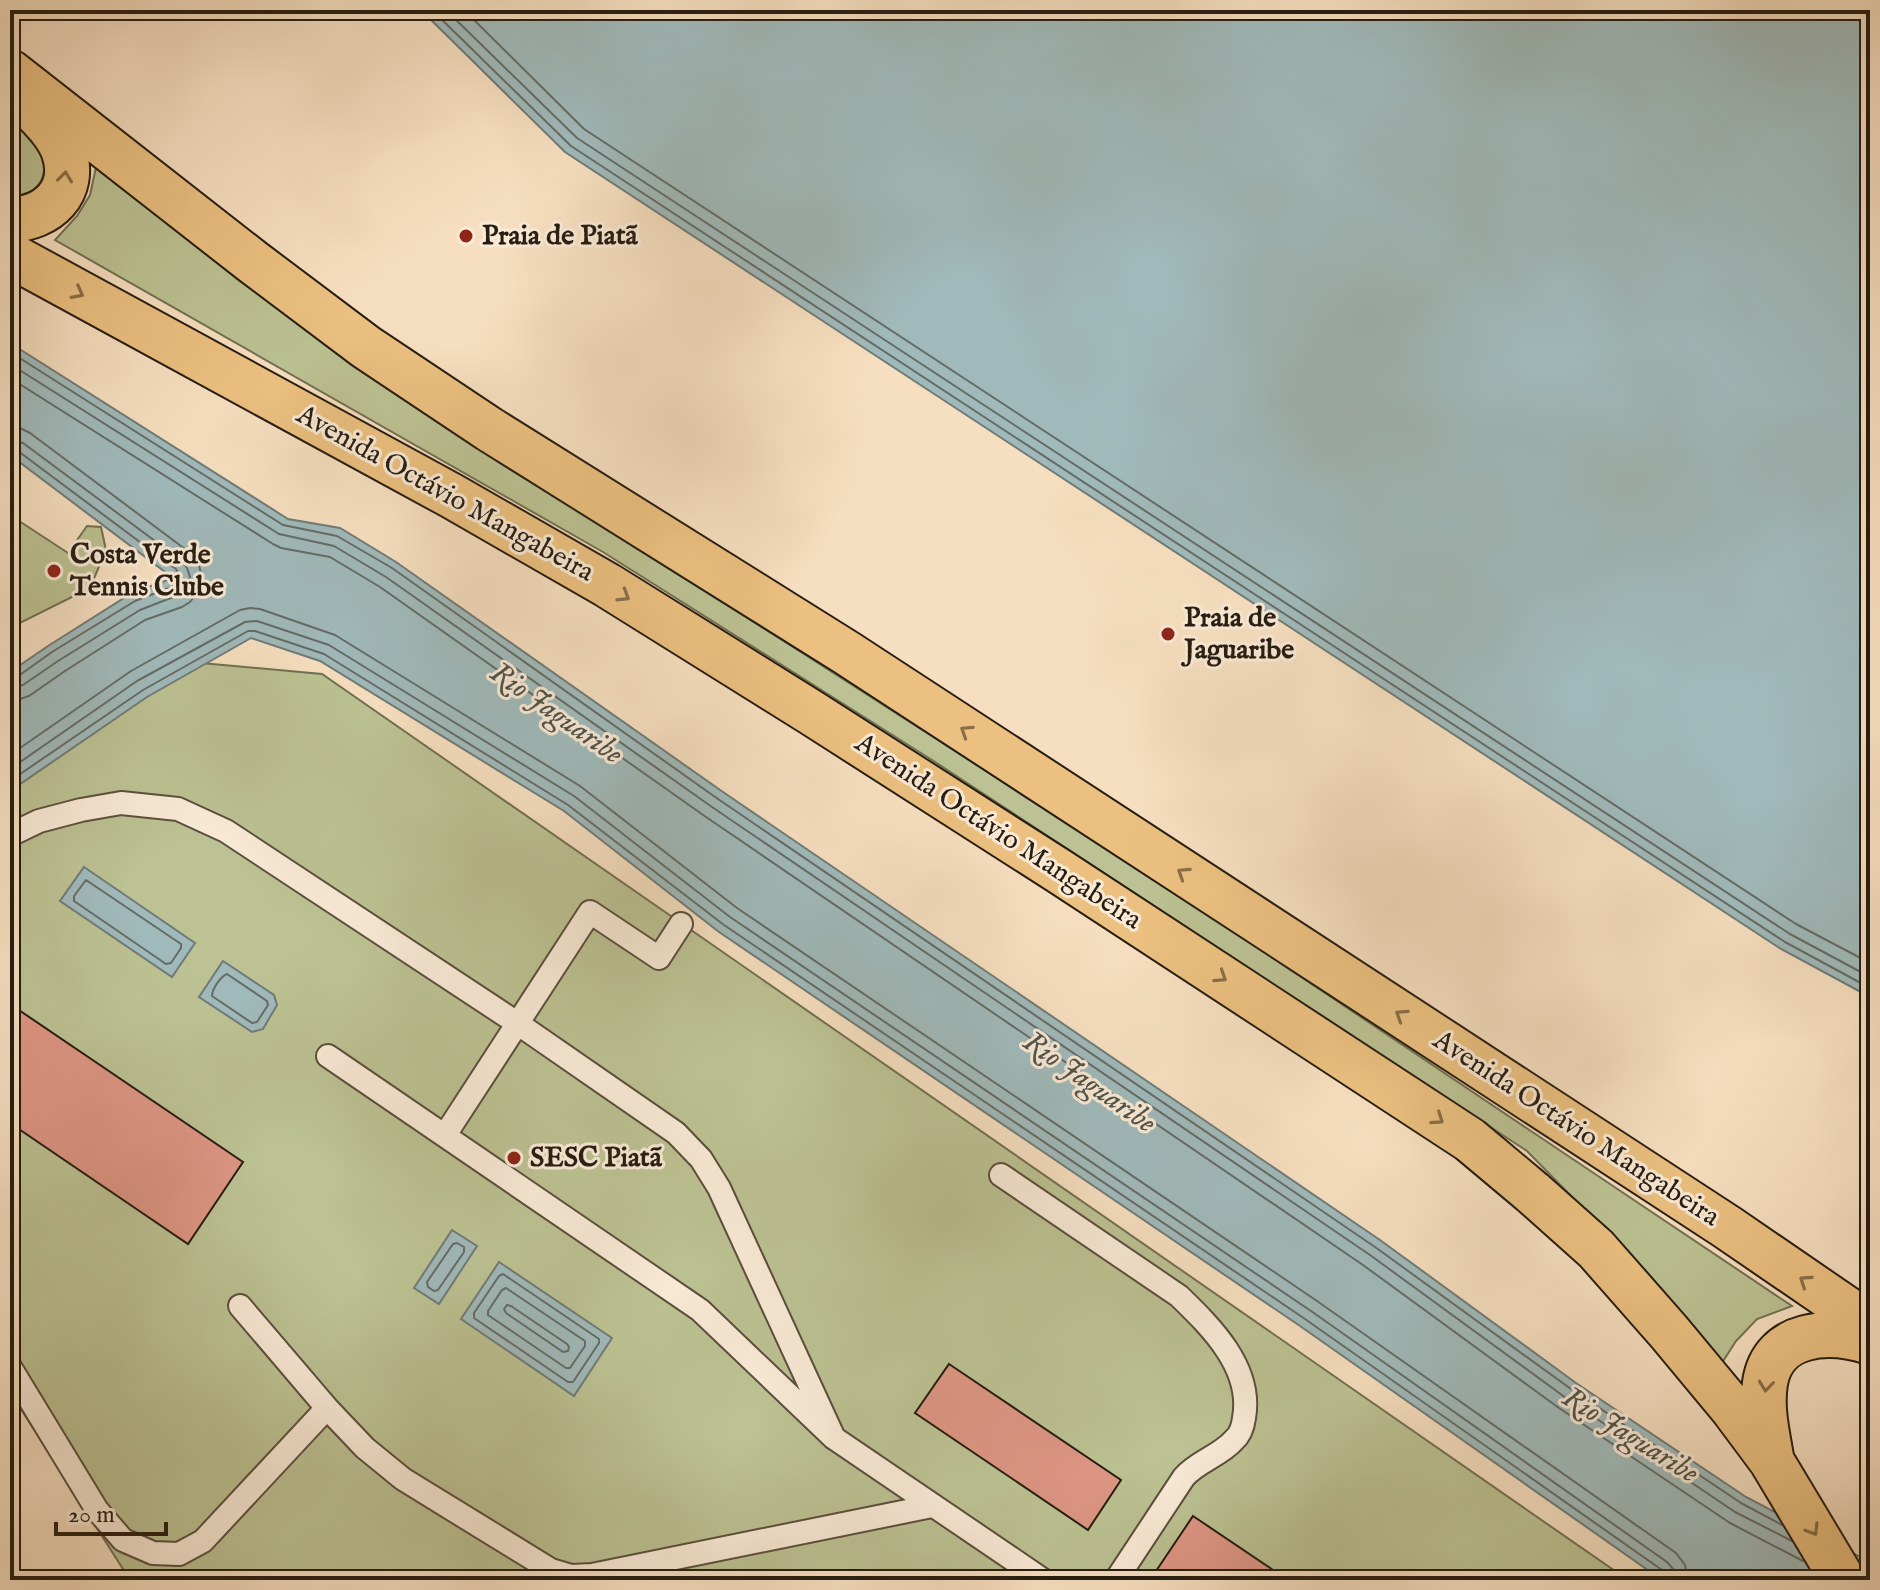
<svg xmlns="http://www.w3.org/2000/svg" width="1880" height="1590" font-family="'IM FELL English',serif">
	<rect width="100%" height="100%" fill="#f6dfc0"/>
	<filter id="stains"><feTurbulence type="fractalNoise" baseFrequency=".0025" numOctaves="4"/><feColorMatrix values="0 0 0 0 .2 0 0 0 0 .09 0 0 0 0 .02 0 0 0 .5 -.17"/></filter>
	<radialGradient id="worn" r=".72"><stop offset=".6" stop-color="#630" stop-opacity="0"/><stop offset="1" stop-color="#630" stop-opacity=".3"/></radialGradient>
	<!-- green -->
	<path fill="#bcc293" stroke="#727052" stroke-width="2" d="M10 117C18 124 29 130 35 138 54 165 44 196 10 199Z
		M97 163 617 534 1167 887 1792 1306 1757 1319 1736 1341 1720 1366 1631 1257 1527 1151 932 760 603 552 55 240 77 216 90 195Z
		M10 515 68 553 87 526 101 527 106 550 90 588 10 628Z
		M168 660 322 674 1628 1580H130L10 1392V758Z"/>
	<!-- water -->
	<path fill="#a0babb" stroke="#707b77" stroke-width="2" d="M421 10H1870V997L1781 949 565 152Z
		M10 343 288 519 340 528 396 562 723 792 1380 1240 1576 1383 1746 1497 1870 1562V1580H1662L1300 1326 719 932 564 811 320 661 251 638 147 697 10 791V672L48 646 132 593 173 578 10 455Z
		M84 867 195 943 172 977 60 901Z
		M223 961 274 995 277 1005 263 1029 252 1032 199 997Z
		M452 1230 477 1246 439 1304 414 1288Z
		M499 1262 612 1338 574 1396 461 1319Z"/>
	<g fill="none" stroke-linecap="round" stroke-linejoin="round">
		<!-- shore -->
		<path stroke="#646c66" stroke-width="2" d="M432 10 571 146 1785 942 1870 988
			M446 10 577 138 1790 934 1870 977
			M464 10 584 129 1796 924 1870 963
			M10 352 283 525 337 536 392 568 718 799 1375 1247 1571 1389 1741 1503 1782 1525
			M10 364 279 534 334 546 386 577 712 807 1370 1255 1566 1398 1735 1512 1792 1541
			M10 378 273 544 281 548 330 557 380 587 706 817 1363 1265 1559 1408 1730 1523 1803 1561
			M10 427 22 429 30 433 189 552 198 562 202 577 198 592 190 602 182 607 145 620 65 671 29 696 20 699 10 700
			M10 440 23 443 182 561 187 568 190 577 187 587 181 594 140 610 58 661 23 685 10 688
			M10 450 18 451 176 569 180 577 174 586 135 601 52 652 17 677 10 678
			M10 755 131 671 240 610 250 608 260 609 335 635 580 786 737 908 1317 1301 1676 1553 1685 1565 1688 1580
			M10 769 137 681 245 622 257 621 329 645 574 796 730 917 1311 1311 1667 1562 1674 1570 1676 1580
			M10 781 143 690 248 631H255L324 654 568 805 724 925 1305 1319 1662 1570 1665 1574 1666 1580
			M86 880 181 944V948L171 963 166 964 74 901V896Z
			M227 974 267 1001 268 1005 257 1022 252 1023 212 996C212 989 221 976 227 974Z
			M457 1243 464 1247V1252L438 1290 434 1291 428 1287 427 1282 453 1244Z
			M503 1274 599 1339V1343L573 1382H568L474 1318V1313L499 1276Z
			M506 1288 585 1341V1346L570 1368H566L488 1315V1311L502 1290Z
			M507 1305 511 1306 567 1344 569 1347 568 1351 563 1352 506 1313 504 1309Z"/>
	</g>
	<!-- building -->
	<path fill="#dd9684" stroke="#271d12" stroke-width="2" d="M10 1004 243 1162 188 1244 10 1123Z
		M949 1364 1121 1480 1088 1530 915 1413Z
		M1193 1516 1288 1580H1156L1152 1577Z"/>
	<g fill="none" stroke-linecap="round" stroke-linejoin="round">
		<defs>
			<path id="service" d="M10 835 39 821 81 810 121 803 178 809 226 831 517 1023 676 1133 701 1159 719 1188 834 1438
				M328 1056 700 1310 834 1438 1043 1580
				M445 1135 590 912 659 958 681 924
				M1001 1175 1179 1296C1211 1327 1253 1368 1244 1418 1243 1426 1240 1435 1234 1440 1220 1456 1198 1461 1184 1477L1116 1580
				M240 1306 327 1408 365 1448 403 1479 551 1570 571 1576 592 1575 932 1506
				M10 1367 97 1510 123 1540 153 1553 179 1554 203 1541 327 1408"/>
			<path id="primary" d="M10 72 253 262 366 347 489 429 847 653 1727 1227 1870 1325
				M10 220C48 218 77 192 64 152 58 134 43 120 30 106
				M10 255 452 496 607 585 812 713 1059 871 1470 1140 1532 1192 1596 1249 1669 1332 1733 1409 1771 1460 1843 1580
				M1771 1457C1767 1433 1761 1408 1765 1383 1773 1331 1829 1329 1870 1342"/>
		</defs>
		<!-- service casing -->
		<use href="#service" stroke="#5b4e3e" stroke-width="26"/>
		<!-- primary casing -->
		<use href="#primary" stroke="#271d12" stroke-width="48"/>
		<!-- service -->
		<use href="#service" stroke="#f9ead6" stroke-width="22"/>
		<!-- primary -->
		<use href="#primary" stroke="#ebc080" stroke-width="44"/>
	</g>
	<!-- one-way arrows -->
	<defs><path id="oneway-chevron" d="M-2-3.5L2.5 0L-2 3.5" fill="none" stroke-width="1.6" stroke-linecap="round" stroke-linejoin="round" transform="scale(2)"/></defs>
	<g stroke="#896e49">
		<use href="#oneway-chevron" transform="translate(65 177) rotate(-83)"/>
		<use href="#oneway-chevron" transform="translate(78 293) rotate(28)"/>
		<use href="#oneway-chevron" transform="translate(624 596) rotate(32)"/>
		<use href="#oneway-chevron" transform="translate(966 731) rotate(-147)"/>
		<use href="#oneway-chevron" transform="translate(1183 873) rotate(-147)"/>
		<use href="#oneway-chevron" transform="translate(1221 977) rotate(33)"/>
		<use href="#oneway-chevron" transform="translate(1401 1015) rotate(-147)"/>
		<use href="#oneway-chevron" transform="translate(1438 1119) rotate(34)"/>
		<use href="#oneway-chevron" transform="translate(1805 1281) rotate(-146)"/>
		<use href="#oneway-chevron" transform="translate(1766 1386) rotate(96)"/>
		<use href="#oneway-chevron" transform="translate(1813 1530) rotate(59)"/>
	</g>
	<!-- markers -->
	<g fill="#8f2418" stroke="#f9ead6" stroke-width="3">
		<circle cx="466" cy="236" r="8"/>
		<circle cx="54" cy="571" r="8"/>
		<circle cx="1168" cy="634" r="8"/>
		<circle cx="514" cy="1158" r="8"/>
	</g>
	<g text-anchor="middle" dominant-baseline="central" stroke-width="6" stroke-linejoin="round" paint-order="stroke">
		<!-- poi labels -->
		<g font-size="28" font-weight="bold" fill="#271d12" stroke="#f9ead6" text-anchor="start">
			<text x="482" y="236">Praia de Piatã</text>
			<text x="70" y="555">Costa Verde<tspan x="70" dy="32">Tennis Clube</tspan></text>
			<text x="1184" y="618">Praia de<tspan x="1184" dy="32">Jaguaribe</tspan></text>
			<text x="530" y="1158">SESC Piatã</text>
		</g>
		<!-- street labels -->
		<g font-size="28" fill="#271d12" stroke="#f9ead6">
			<text transform="translate(445 494) rotate(29)">Avenida Octávio Mangabeira</text>
			<text transform="translate(998 832) rotate(33)">Avenida Octávio Mangabeira</text>
			<text transform="translate(1576 1129) rotate(33)">Avenida Octávio Mangabeira</text>
		</g>
		<!-- water labels -->
		<g font-size="30" font-style="italic" fill="#51544d" stroke="#f9ead6">
			<text transform="translate(556 714) rotate(35)">Rio Jaguaribe</text>
			<text transform="translate(1089 1083) rotate(35)">Rio Jaguaribe</text>
			<text transform="translate(1630 1436) rotate(32)">Rio Jaguaribe</text>
		</g>
	</g>
	<!-- margin -->
	<rect width="1880" height="1590" fill="none" stroke="#f6dfc0" stroke-width="40"/>
	<rect x="12" y="12" width="1856" height="1566" fill="none" stroke="#271d12" stroke-width="4"/>
	<rect x="20" y="20" width="1840" height="1550" fill="none" stroke="#271d12" stroke-width="2"/>
	<!-- scale -->
	<path d="M56 1522v12h110v-12" fill="none" stroke="#271d12" stroke-width="4"/>
	<text x="68" y="1522" font-size="24" fill="#271d12" stroke="#f9ead6" stroke-width="6" paint-order="stroke">20 m</text>
	<rect width="100%" height="100%" filter="url(#stains)"/>
	<rect width="100%" height="100%" fill="url(#worn)"/>
</svg>
